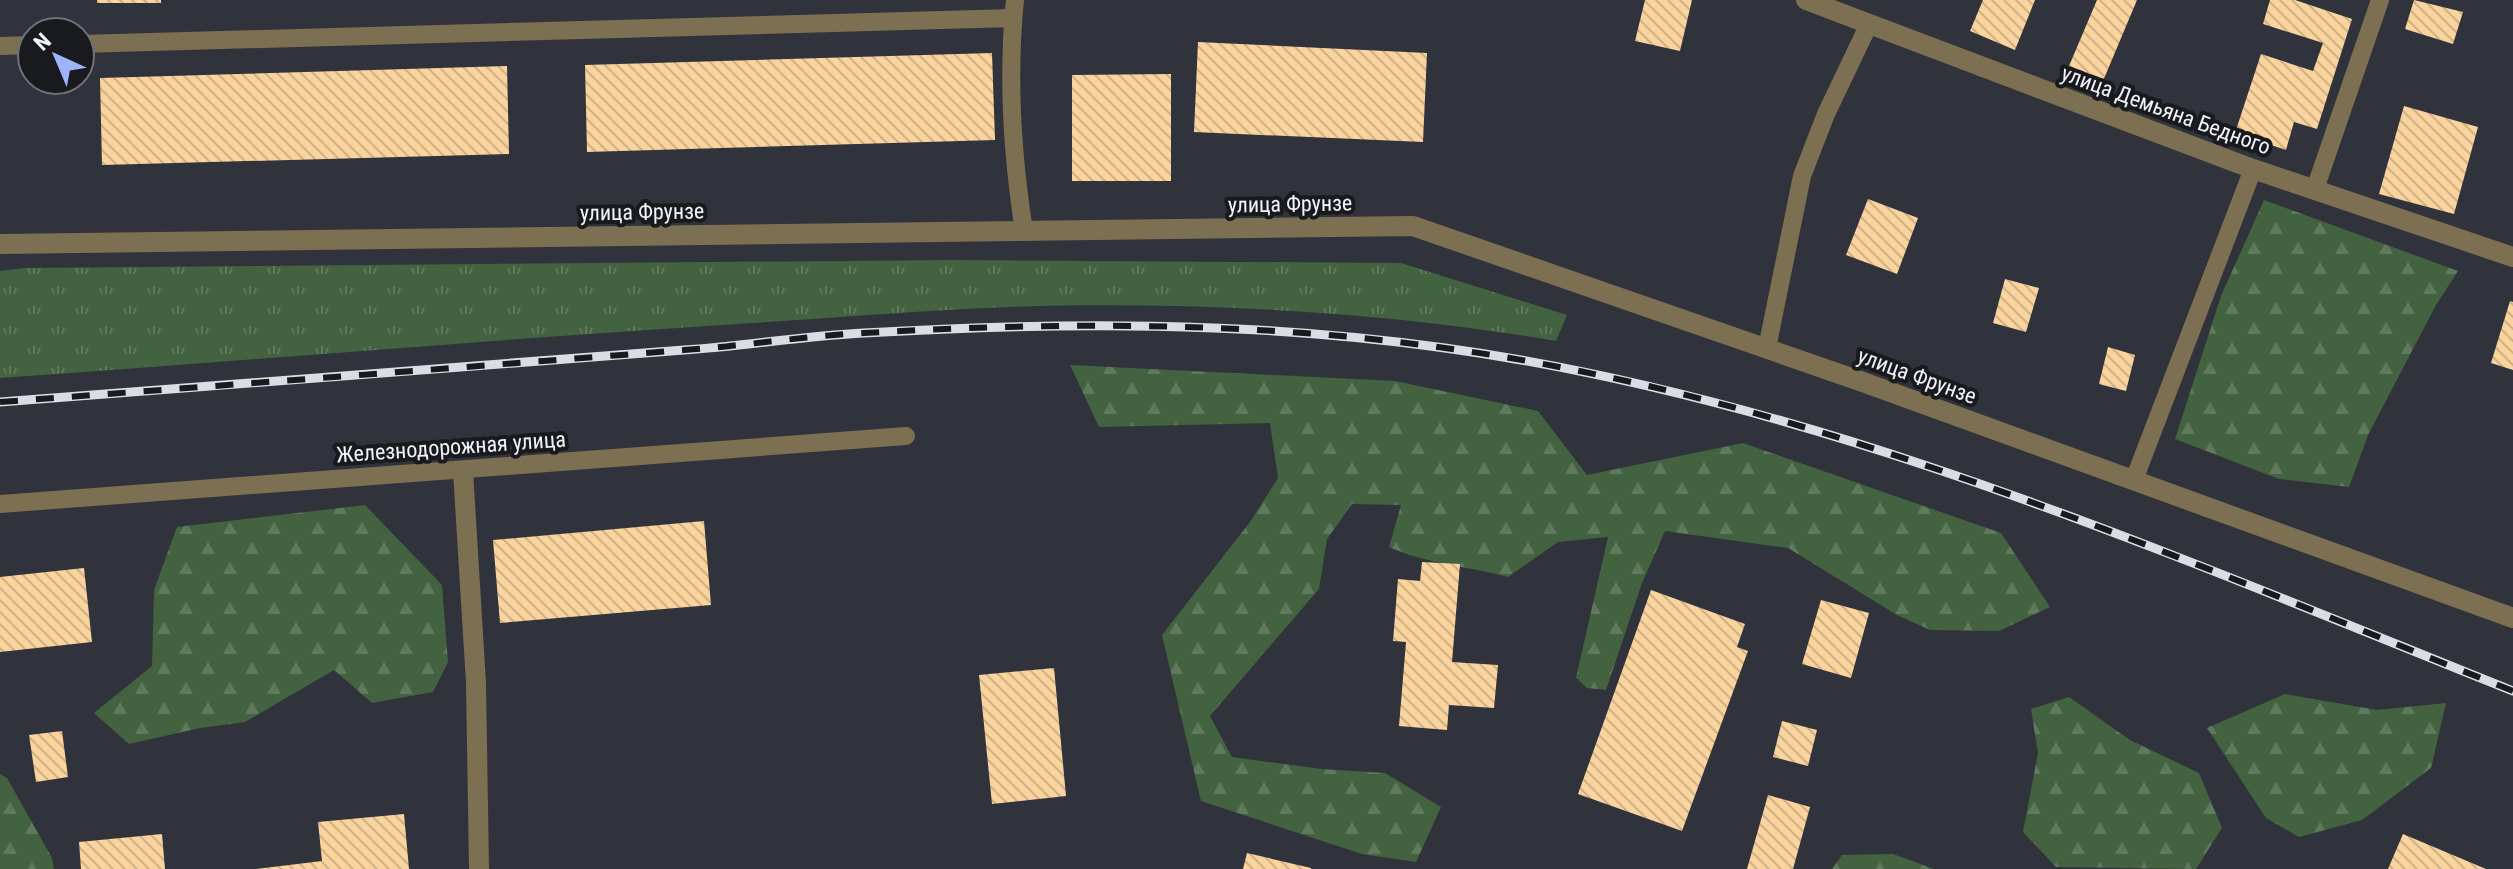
<svg xmlns="http://www.w3.org/2000/svg" width="2513" height="869" font-family="'Roboto Condensed',sans-serif">
	<defs>
		<pattern id="grass-tufts" width="24" height="20" patternUnits="userSpaceOnUse" patternTransform="scale(2)"><rect width="24" height="20" fill="#43623f"/><path d="M3 7l-1-3M5 7V3M7 7l1-3M15 17l-1-3M17 17v-4M19 17l1-3" fill="none" stroke="#5f795c"/></pattern>
		<pattern id="forest-firs" width="22" height="20" patternUnits="userSpaceOnUse" patternTransform="scale(2)"><rect width="22" height="20" fill="#43623f"/><path d="M5 1l3.5 6h-7zM16 11l3.5 6h-7z" fill="#5f795c"/></pattern>
		<pattern id="building-back-hatch" width="6" height="6" patternUnits="userSpaceOnUse" patternTransform="scale(2)"><rect width="6" height="6" fill="#fbd49d"/><path d="M-1 5l2 2M0 0l6 6M5-1l2 2" fill="none" stroke="#ceb188"/></pattern>
	</defs>
	<rect width="100%" height="100%" fill="#30333b"/>
	<!-- grass -->
	<path fill="url(#grass-tufts)" d="M952 260 1401 263 1567 315 1556 341C1384 311 1184 301 1009 307 928 310 847 317 767 322 511 338 256 360 0 378V271L24 268Z"/>
	<!-- forest -->
	<path fill="url(#forest-firs)" d="M2264 200 2458 271 2436 305 2368 435 2349 487 2279 479 2175 439 2221 296Z
		M1070 365 1395 381 1538 411 1587 475 1743 443 2001 533 2050 607 1999 631 1930 630 1897 615 1788 548 1665 531 1642 583 1606 690 1587 688 1576 678 1608 537 1558 542 1508 577C1467 566 1427 564 1389 547L1401 505 1352 504 1327 539 1319 589 1210 716 1232 757 1321 769 1385 773 1441 807 1416 862 1362 854 1201 801 1162 635 1250 522 1278 478 1270 423 1099 427Z
		M365 505 442 585 448 662 433 692 372 703 334 670 245 722 200 728 129 744 94 713 152 666 154 590 177 527Z
		M2285 694 2377 710 2446 703 2431 768 2362 820 2299 837 2266 818 2207 728Z
		M2069 697 2130 740 2199 773 2222 828 2196 869 2056 867 2023 832 2038 753 2031 709Z
		M0 774 7 778 52 858 54 869H0Z
		M1893 854 1934 869H1832L1842 855Z"/>
	<!-- building -->
	<path fill="url(#building-back-hatch)" d="M97 0H161V3H97Z
		M1645 0H1692L1680 51 1635 41Z
		M1983 0H2035L2015 50 1970 31Z
		M2097 0H2137L2103 81 2069 66Z
		M2270 0H2295L2352 19 2317 129 2294 122 2286 150 2235 133 2261 54 2313 71 2323 43 2263 24Z
		M2414 0 2463 12 2453 44 2405 29Z
		M1198 42 1427 53 1423 142 1194 132Z
		M992 53 995 140 587 152 585 65Z
		M507 66 509 154 102 165 100 78Z
		M1171 74V181H1072V75Z
		M2404 106 2478 127 2454 214 2379 194Z
		M1868 199 1918 218 1897 274 1846 255Z
		M2005 279 2039 288 2026 332 1993 323Z
		M2510 301 2513 302V370L2491 363Z
		M2108 347 2135 355 2126 391 2099 384Z
		M704 521 711 605 500 623 493 540Z
		M1422 562 1460 564 1452 662 1498 665 1494 708 1449 705 1447 730 1399 726 1406 642 1393 641 1398 579 1420 581Z
		M84 568 92 642 0 652V577Z
		M1651 590 1745 624 1737 647 1748 651 1682 831 1578 794Z
		M1821 600 1869 613 1851 678 1802 664Z
		M1054 668 1066 796 992 804 979 675Z
		M1782 721 1817 730 1808 766 1773 757Z
		M62 731 68 777 36 782 29 735Z
		M1768 795 1810 807 1793 869H1747Z
		M404 814 409 869H256L322 861 318 822Z
		M162 834 165 869H81L79 842Z
		M2403 834 2486 869H2388Z
		M1247 853 1311 868V869H1243Z"/>
	<g fill="none" stroke-linecap="round" stroke-linejoin="round">
		<!-- lane -->
		<path stroke="#7d7052" stroke-width="18" d="M1015 0C1007 78 1012 154 1024 231
			M80 44 1013 18
			M0 46 32 45
			M2315 189 2380 0
			M1767 348 1802 176 1826 114 1869 24
			M2134 480 2253 169
			M0 504 906 436"/>
		<!-- street -->
		<path stroke="#7d7052" stroke-width="20" d="M1806 0 2253 169 2513 257
			M0 244 1413 226 1860 381 2513 618
			M463 471 476 683 479 869"/>
		<defs>
			<path id="rail" d="M0 402C228 385 456 368 684 350 744 346 803 336 864 333 1057 322 1252 321 1445 348 1816 399 2167 553 2513 691"/>
		</defs>
		<!-- rail casing -->
		<use href="#rail" stroke="#dbdde4" stroke-width="9"/>
		<!-- rail -->
		<use href="#rail" stroke="#191a1e" stroke-width="6" stroke-dasharray="18" stroke-linecap="butt"/>
	</g>
	<g text-anchor="middle" dominant-baseline="central" stroke-width="8" stroke-linejoin="round" paint-order="stroke">
		<!-- street labels -->
		<g font-size="22" fill="#f2f4fa" stroke="#191a1e">
			<text transform="translate(2166 110) rotate(20)">улица Демьяна Бедного</text>
			<text transform="translate(1290 204) rotate(-1)">улица Фрунзе</text>
			<text transform="translate(642 212) rotate(-1)">улица Фрунзе</text>
			<text transform="translate(1917 376) rotate(20)">улица Фрунзе</text>
			<text transform="translate(451 447) rotate(-4)">Железнодорожная улица</text>
		</g>
	</g>
	<!-- north arrow -->
	<g transform="translate(56 56) rotate(316)"><circle r="38" fill="#191a1e" stroke="#707176" stroke-width="2"/>
	<path d="M0-6L14 30L0 20L-14 30Z" fill="#9db4fd"/>
	<text y="-12" font-size="22" font-weight="bold" text-anchor="middle" fill="#f2f4fa">N</text>
	</g>
</svg>
